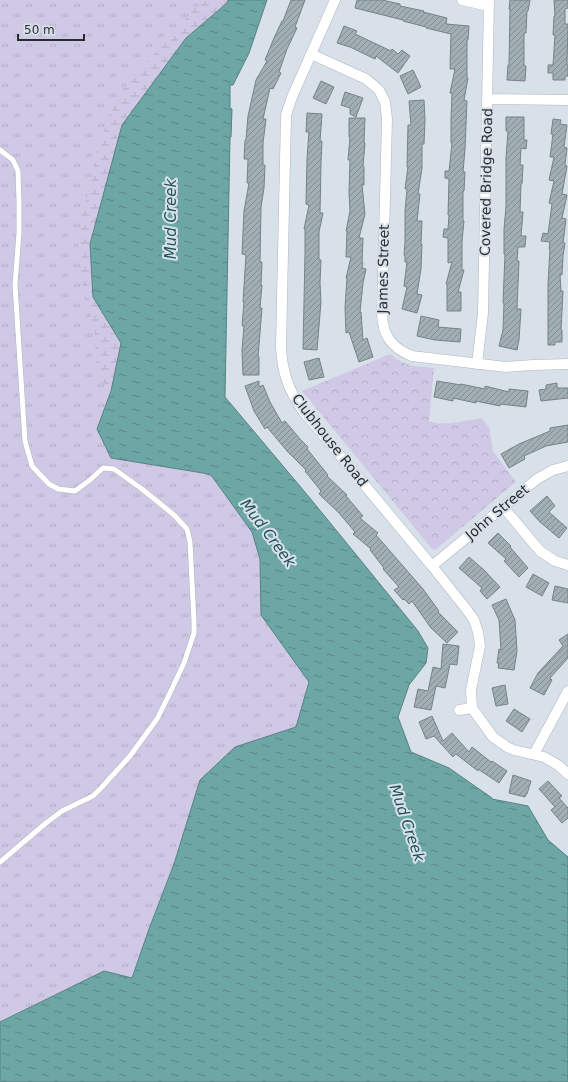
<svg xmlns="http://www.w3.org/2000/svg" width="568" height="1082" font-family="'DejaVu Sans',sans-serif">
	<defs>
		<pattern id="grass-tufts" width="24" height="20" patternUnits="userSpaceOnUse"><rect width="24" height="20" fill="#d0c9e6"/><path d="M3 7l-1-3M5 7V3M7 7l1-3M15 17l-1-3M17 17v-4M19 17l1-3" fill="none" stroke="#b3adc6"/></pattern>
		<pattern id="wetland-marsh" width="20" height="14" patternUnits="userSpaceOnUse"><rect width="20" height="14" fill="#d0c9e6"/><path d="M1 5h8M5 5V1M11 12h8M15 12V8" fill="none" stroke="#b3adc6"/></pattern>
		<pattern id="park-crowns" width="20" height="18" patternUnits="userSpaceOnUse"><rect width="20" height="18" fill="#d0c9e6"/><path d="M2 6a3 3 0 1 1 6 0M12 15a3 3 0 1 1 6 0" fill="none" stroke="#b3adc6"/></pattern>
		<pattern id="water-ripples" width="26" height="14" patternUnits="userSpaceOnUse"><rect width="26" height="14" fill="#6ca6a5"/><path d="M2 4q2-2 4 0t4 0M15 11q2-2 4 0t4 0" fill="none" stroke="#598787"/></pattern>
		<pattern id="building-hatch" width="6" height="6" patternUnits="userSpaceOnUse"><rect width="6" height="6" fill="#a1aeb3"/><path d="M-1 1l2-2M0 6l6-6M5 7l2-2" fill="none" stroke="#838e92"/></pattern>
	</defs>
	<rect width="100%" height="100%" fill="#d8e1ea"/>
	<!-- grass -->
	<path fill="url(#grass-tufts)" d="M0 0H228L186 38 122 125 90 244 111 391 97 429 211 475 252 532 260 559 261 615 309 682 297 727 235 747 174 864 149 929 132 978 104 971 0 1022Z"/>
	<!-- wetland -->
	<path fill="url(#wetland-marsh)" d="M206 0H228L227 3 186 38 122 125 90 244 93 297 121 343 111 391 101 381 97 369 94 324 85 299 78 251 82 211 89 193 98 144 111 115 115 100 135 74 160 48 195 8Z"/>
	<!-- park -->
	<path fill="url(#park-crowns)" d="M390 354C406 367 414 366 434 368L429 421C438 427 469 420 481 418L489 427 493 451 516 482 435 550 432 549 302 391Z"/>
	<!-- water -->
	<path fill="url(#water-ripples)" stroke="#588182" d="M228 0H267L249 53 233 85H230V108L232 109 231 137H230L225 397 309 497 358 557 418 631 428 648 426 663 409 685 398 717 411 752 449 768 492 798V799L528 806 548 840 568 857V1082H0V1022L104 971 132 978 149 929 174 864 200 780 235 747 296 727 309 682 261 615 260 559 252 532 211 475 203 473 111 458 97 429 111 391 121 343 93 297 90 244 122 125 186 38 227 3Z"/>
	<!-- building -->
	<path fill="url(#building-hatch)" stroke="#758286" d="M291 0H305L295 27 297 28 287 49 279 72 281 73 273 89 270 88 263 119H266L263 143V165H265L264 188 261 207 260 262H262L261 285H262L260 308H262L258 357H259V375H243L242 350 244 326H242L244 302H243L246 255 242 254 244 211 249 183H247L248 159H244L245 140H246L248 116 256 80 267 61 265 60 274 38 282 21H283Z
		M357 0H382L400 4V6L424 11 423 12 447 18 446 24 469 26 468 40H467V78H468L464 100 467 101 465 149 463 172H465L464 191H463V221H464L462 241V270H464L458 292H461V311H447V284H446L452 262 448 263V238L443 237 444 229H448L449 215H448L449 179 445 178V171H449L452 143H451V118L452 93H450L455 69H450L451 34 426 28V27L403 21V20L355 8Z
		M510 0H530L528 11H527L526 33H524V66H526L525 81 507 80 508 65H509L510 9H509Z
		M554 0H568V8L565 9V24H568L567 65H568V76H565V80H553V73H548V65H553L555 35H553L554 16H555Z
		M344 26 357 31 355 34 391 51 392 49 398 54 402 50 410 56 398 73 376 56 375 59 350 47 337 43Z
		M413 70 421 87 408 94 400 76Z
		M321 81 334 87 326 104 313 98Z
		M345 92 363 98 356 117 350 114V108L341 105Z
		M424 100 425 119 424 144H422V168L418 194H420L417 221H422L421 244H422L421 269 417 294 422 295 417 313 402 309 407 287 404 286 407 262H405V256L404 255 405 243V211L407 189H405L408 167H407L408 125H411L409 101Z
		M307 113 322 114 320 141H322L321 163 320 213H323L319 232V260H321L320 283 321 302 317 350 303 349 305 254V229H304L309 205 306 204 307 158 309 132H306Z
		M506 117H524V140H527L526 149 521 148 520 165H523L522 184H521L520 212H523L521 236H526L525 247H518L517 261H519L517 309H521L519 340 517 350 499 346 503 330 504 303H503L505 254H504V229L506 207V158L508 131H506Z
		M349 118H365L364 143H365L363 166 364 167V185H362L365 214 359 238H363L362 263H363L362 268 366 269 363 283 360 312H361L363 340 367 338 373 357 359 362 349 332 346 333 345 308 347 278H346L351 257H346L347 231H346L350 211 349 192 350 160H348L350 137H349Z
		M553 119 561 120 560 124 567 125 564 147 567 148 565 165 567 166 562 194 567 195 562 218 566 219 563 243H565L563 256 562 275H560L561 291H563L561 330H562V342H555V345H548V284L550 249H549L550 242 541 241 543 233 548 234 552 204 549 203 554 181 549 180 554 157H550L553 134H551Z
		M421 316 439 320 438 327 461 329 460 342 435 340 417 336Z
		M319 358 324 377 309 380 304 362Z
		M259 381V387L263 385 270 402 282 423 285 421 300 439 308 447 307 449 312 455 328 475 327 476 347 495 346 496 363 516 360 518 378 533 376 535 423 589 439 611 438 612 458 632 447 643 431 628 412 601 409 604 404 599 403 600 394 590 399 587 383 569 384 568 370 550 371 549 353 534 355 532 339 513 319 494 321 491 305 471 306 470 287 451 267 427 265 429 254 411 245 386Z
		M437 381 461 385V384L485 389V386L509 392V389L528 391 526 407 500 404V406L476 401V403L453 398V401L434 397Z
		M557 383V388H568V398L541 401 539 390 546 389V385Z
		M568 425V442L546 446 524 456 525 459 509 468 501 454 519 444 550 431V428Z
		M547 496 555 506 549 512 567 528 559 538 540 522 530 511Z
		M498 533 511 546 510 547 528 568 519 577 504 561 506 559 488 543Z
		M469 557 484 570 500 587 487 599 480 591 482 588 459 568Z
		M533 574 549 583 542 596 526 587Z
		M555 586 568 589V603L552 600Z
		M506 599 515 620 517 651 514 670 498 668 499 663H497L499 649 501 650 499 620 492 605Z
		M568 634V658L550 678 552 680 544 695 530 688 538 673 563 646 559 640Z
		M443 644 459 646 457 665 450 664 445 688 436 686 431 710 414 707 418 689 428 691 433 667 441 669Z
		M505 685 508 704 496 706 492 688Z
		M514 709 530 719 522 732 506 721Z
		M432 716 443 741 452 733 469 752 472 747 491 762 492 761 507 771 499 783 478 769V771L456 754 453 757 434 736 426 739 419 722Z
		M513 775 531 781 527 794H526L525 797 509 793Z
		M548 781 562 796 559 798 568 808V818L562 823 551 810 555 807 539 789Z"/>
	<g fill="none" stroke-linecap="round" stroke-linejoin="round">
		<defs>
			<path id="lane" d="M0 150 13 160 18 171 19 201V233L15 285 25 441 32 466 49 484 58 489 75 491 90 480 103 468 114 469 142 489 174 515 187 529 190 542 194 622V633L184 663 169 695 157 719 130 756 102 787 93 796 62 811 46 823 0 862"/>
			<path id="street" d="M335 0 292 97 286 115 281 346C282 372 288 389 303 411L432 566 467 610 474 620 478 632 480 646 471 690 472 708 493 737 507 747 514 750 544 757 558 765 568 774
				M462 0 489 6
				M311 54 366 79 379 90 385 102 387 119 382 315C383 336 392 348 412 356L506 367 533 365 568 364
				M487 99 568 100
				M477 364 483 313 489 0
				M503 507 540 551 555 561 568 565
				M432 566 537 479 553 470 568 466
				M459 710 472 708
				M534 754 568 691"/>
		</defs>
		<!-- lane casing -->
		<use href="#lane" stroke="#adb6bf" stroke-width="6"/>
		<!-- street casing -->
		<use href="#street" stroke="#adb6bf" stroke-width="11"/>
		<!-- lane -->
		<use href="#lane" stroke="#fff" stroke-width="5"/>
		<!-- street -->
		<use href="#street" stroke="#fff" stroke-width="10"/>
	</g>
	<g text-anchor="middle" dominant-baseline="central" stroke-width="4" stroke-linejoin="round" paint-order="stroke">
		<!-- street labels -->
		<g font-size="14" fill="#282c2f" stroke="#d8e1ea">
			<text transform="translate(486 182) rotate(-89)">Covered Bridge Road</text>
			<text transform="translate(383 269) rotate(-89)">James Street</text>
			<text transform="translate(330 440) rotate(52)">Clubhouse Road</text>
			<text transform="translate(497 512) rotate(-40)">John Street</text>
		</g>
		<!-- water labels -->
		<g font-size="15" font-style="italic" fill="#1f5252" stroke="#d8e1ea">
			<text transform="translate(171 219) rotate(-90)">Mud Creek</text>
			<text transform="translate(268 533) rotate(53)">Mud Creek</text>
			<text transform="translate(407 823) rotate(71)">Mud Creek</text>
		</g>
	</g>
	<!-- scale -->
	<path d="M18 34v6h66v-6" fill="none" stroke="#282c2f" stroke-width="2"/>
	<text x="24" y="34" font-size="12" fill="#282c2f" stroke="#d8e1ea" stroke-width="3" paint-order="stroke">50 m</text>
</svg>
